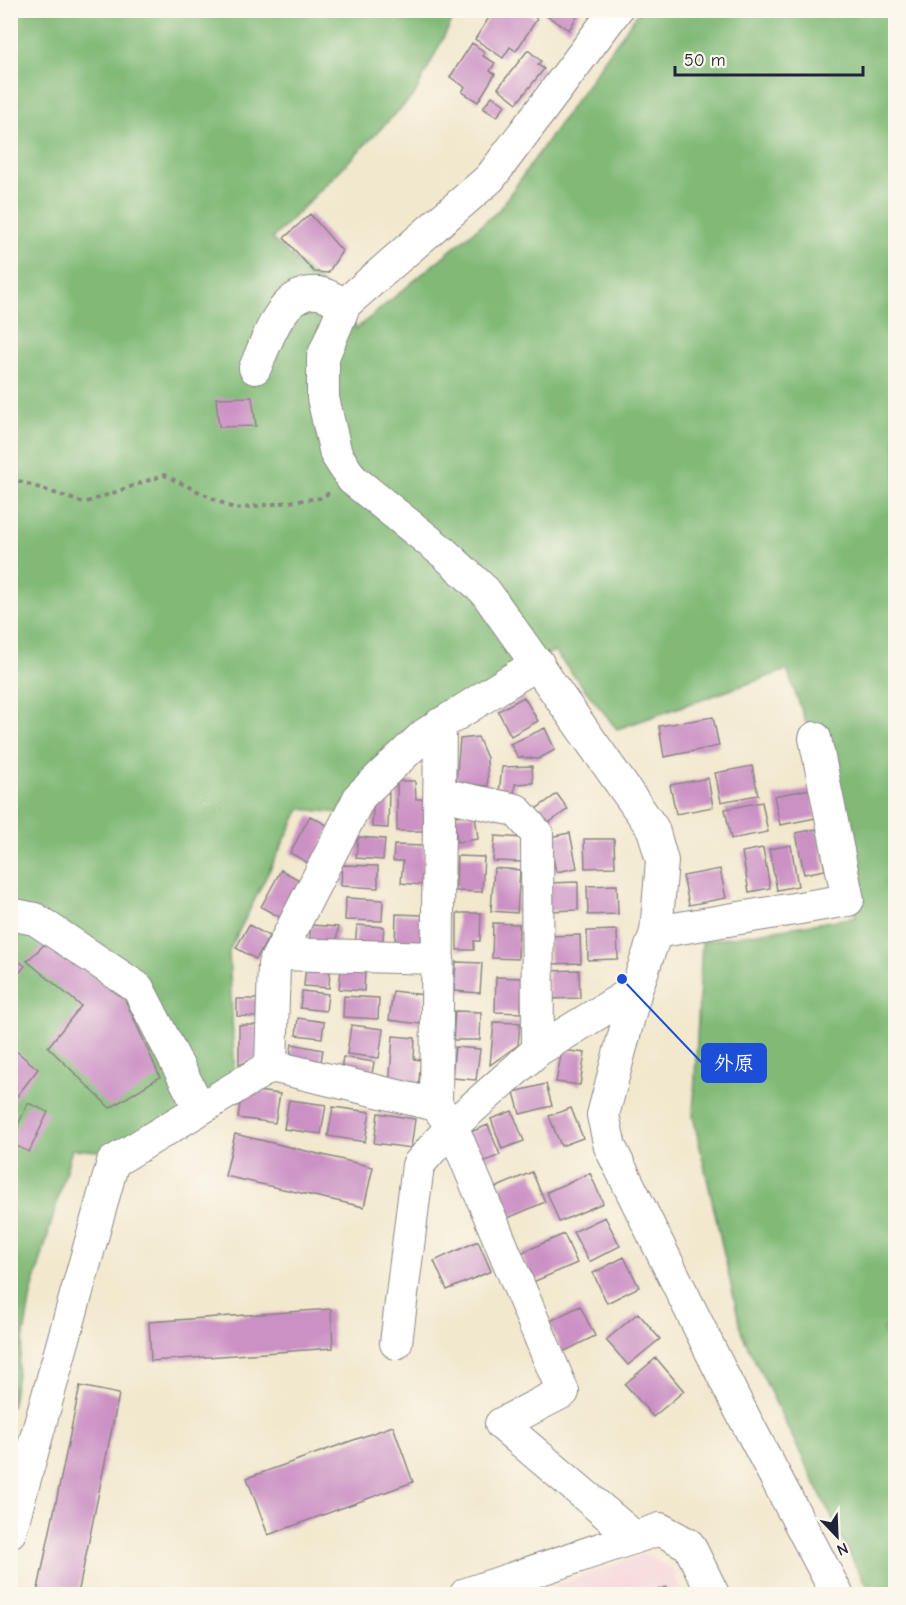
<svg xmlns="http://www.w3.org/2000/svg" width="906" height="1605" font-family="'Comic Neue','Klee One',sans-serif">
	<rect width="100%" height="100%" fill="#fbf7ec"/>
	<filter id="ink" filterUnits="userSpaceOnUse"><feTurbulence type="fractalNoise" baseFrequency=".0167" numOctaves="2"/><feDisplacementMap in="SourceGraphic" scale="12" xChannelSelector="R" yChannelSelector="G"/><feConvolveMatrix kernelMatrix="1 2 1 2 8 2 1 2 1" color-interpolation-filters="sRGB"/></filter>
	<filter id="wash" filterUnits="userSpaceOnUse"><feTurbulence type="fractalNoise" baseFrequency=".008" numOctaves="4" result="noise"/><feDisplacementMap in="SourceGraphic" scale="24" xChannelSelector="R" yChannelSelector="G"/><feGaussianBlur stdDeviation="1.35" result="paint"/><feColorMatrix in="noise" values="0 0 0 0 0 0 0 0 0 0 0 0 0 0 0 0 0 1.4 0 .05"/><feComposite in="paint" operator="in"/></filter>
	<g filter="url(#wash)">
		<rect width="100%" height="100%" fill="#f2e8ce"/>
		<!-- built -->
		<path fill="#f6cfd7" d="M644 1554 672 1568 682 1594H530Z"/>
		<!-- forest -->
		<path fill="#81ba77" stroke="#526e59" stroke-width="1.5" d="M11 11H457L414 95 272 239 349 308 356 329 498 211 639 11H895L896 1310 883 1331 896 1359 895 1594H873L856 1567 742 1334 693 1116 702 942 856 917 838 854 819 758 787 670 617 729 554 651 423 726 340 813 300 809 229 951 235 1081 111 1152 72 1149 31 1295 11 1408Z"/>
		<g id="blocks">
			<!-- building -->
			<path fill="#cb90c4" d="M494 10H532L530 14 537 19 516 51 510 47 503 58 475 39Z
				M548 10H581L569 30 545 15Z
				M472 43 485 52 483 56 495 63 490 71 495 74 478 102 462 92 465 87 450 77Z
				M528 50 541 61 538 65 544 69 517 103 498 88Z
				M492 96 505 105 497 117 483 108Z
				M310 214 342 251 328 273 314 272 284 238Z
				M252 397 256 426 219 427 216 398Z
				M524 697 538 721 511 736 498 711Z
				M713 717 719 746 664 757 659 726Z
				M545 728 555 750 538 759 518 757 510 744Z
				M478 737 487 758 488 786 456 783 460 739Z
				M532 766 533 783 515 784 514 796 499 793 502 767Z
				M752 766 758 795 721 802 715 773Z
				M708 778 713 807 676 814 670 785Z
				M397 781H415L416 799H425L426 831H397Z
				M811 789 816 818 780 825 774 796Z
				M374 792 389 793 388 828 372 827Z
				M557 794 568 809 547 824 536 809Z
				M762 802 768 832 731 839 725 809Z
				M475 814 478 839 457 842 454 816Z
				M310 816 331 827 312 865 290 853Z
				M817 829 825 870 804 874 796 833Z
				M570 833 577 868 556 872 549 837Z
				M495 836 524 838 522 862 493 861Z
				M358 837 385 839 383 860 356 858Z
				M584 839H614L615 867 585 868Z
				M394 845 424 846 422 885 401 883 403 861H393Z
				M791 845 798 886 777 890 769 849Z
				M763 848 770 888 749 892 742 852Z
				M457 856 484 857 482 892 456 891Z
				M342 865 378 866V888L341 886Z
				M494 868 520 870 517 913 491 911Z
				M720 869 726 898 689 905 683 876Z
				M281 870 303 882 283 919 261 907Z
				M578 882V910L548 911 547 883Z
				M617 885 618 914 588 915 587 886Z
				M346 898 383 900 382 921 345 920Z
				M457 913H481L480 941H474V950H457Z
				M396 914 422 915 421 947 395 946Z
				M493 923 519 924 518 959 492 958Z
				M249 925 269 936 256 959 236 948Z
				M311 925 338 927 336 948 309 946Z
				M357 925 384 927 382 948 355 946Z
				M617 930 618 959 588 960 587 931Z
				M580 935 581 963 550 964 549 936Z
				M46 943 125 999 160 1077 110 1108 48 1047 81 1006 27 961Z
				M10 954 25 966 10 984Z
				M456 962 482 963 480 993 454 991Z
				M306 966 330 968 329 988 304 986Z
				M341 970 365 971 364 991 339 989Z
				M579 970 580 998 549 999 548 971Z
				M496 977 522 978 521 1013 495 1012Z
				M302 991 328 994 326 1011 300 1008Z
				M393 991 424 995 420 1024 389 1020Z
				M344 996 379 998 378 1019 343 1017Z
				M237 999H257L256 1017 237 1016Z
				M455 1011 481 1012 480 1040H453Z
				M298 1018 324 1022 322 1038 296 1035Z
				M494 1022 520 1023 518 1045 490 1065Z
				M239 1025H257V1058L239 1065Z
				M351 1025 383 1029 379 1058 347 1054Z
				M393 1036 415 1038 414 1059 421 1060 418 1090 389 1088Z
				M292 1044 323 1050 320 1067 289 1062Z
				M10 1046 38 1069 10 1105Z
				M455 1047 480 1049 476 1080 452 1078Z
				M562 1050 585 1053 580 1085 556 1082Z
				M343 1057 374 1062 371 1080 340 1075Z
				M546 1084 552 1106 520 1114 514 1092Z
				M242 1089 280 1094 275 1123 238 1118Z
				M289 1100 326 1105 321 1134 284 1129Z
				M28 1103 48 1112 29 1152 10 1143Z
				M333 1107 370 1112 365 1142 328 1136Z
				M571 1108 583 1138 561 1146 549 1116Z
				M512 1111 524 1141 502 1149 491 1119Z
				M378 1113 415 1119 411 1148 374 1143Z
				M488 1125 500 1155 478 1164 466 1134Z
				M235 1134 373 1167 364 1207 225 1176Z
				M532 1172 545 1202 501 1221 488 1191Z
				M590 1173 603 1203 559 1222 547 1192Z
				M605 1217 620 1246 589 1262 573 1232Z
				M564 1234 577 1263 533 1282 521 1253Z
				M478 1241 491 1271 447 1290 434 1261Z
				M624 1257 639 1287 607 1303 593 1273Z
				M580 1306 595 1336 563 1352 548 1322Z
				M331 1309 333 1348 151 1361 149 1322Z
				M638 1313 660 1339 628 1365 606 1340Z
				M656 1358 684 1391 653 1417 625 1384Z
				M80 1386 119 1394 78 1594H37Z
				M393 1426 413 1482 268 1535 247 1478Z
				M666 1587 669 1594H646Z"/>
		</g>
	</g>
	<g filter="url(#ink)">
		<use href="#blocks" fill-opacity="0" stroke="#8a8584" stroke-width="1.5"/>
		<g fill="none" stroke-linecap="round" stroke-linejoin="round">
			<defs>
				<path id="minor" d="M616 10 490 178 345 304 323 357V398L336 454 352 479 444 553 485 591 653 829 662 861 656 932 636 990 603 1115 610 1147 735 1400 837 1594
					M255 368C267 342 281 289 318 293 327 294 337 301 345 304
					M440 794 516 810 537 834 538 1050
					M10 914 35 919 138 988 200 1109
					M656 932 848 900 815 738
					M279 954 438 958
					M271 1066 436 1105
					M396 1343 418 1165 452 1126 436 1105 440 724
					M10 1532 113 1162 271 1066 274 964 360 796 424 735 538 663
					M634 1537 501 1424 563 1392 452 1126 538 1050 636 990
					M466 1594 660 1529 689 1545 713 1594"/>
			</defs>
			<!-- minor casing -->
			<use href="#minor" stroke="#8a8584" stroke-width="34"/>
			<!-- path -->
			<path stroke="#8a8584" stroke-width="4" stroke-dasharray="4.5 4.5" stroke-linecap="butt" d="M10 478 84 503 164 475 235 509 320 498 329 493"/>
			<!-- minor -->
			<use href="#minor" stroke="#fff" stroke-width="32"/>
		</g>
	</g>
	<!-- callouts -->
	<path fill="none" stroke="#1d4ed8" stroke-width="2" d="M622 979L702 1063"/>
	<circle fill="#1d4ed8" stroke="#fbf7ec" stroke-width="2" cx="622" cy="979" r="6"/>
	<rect fill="#1d4ed8" stroke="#1d4ed8" stroke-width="2" x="702" y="1044" width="64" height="38" rx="6"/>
	<g font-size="20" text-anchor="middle" font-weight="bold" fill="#fff">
		<text x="734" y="1070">外原</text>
	</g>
	<!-- margin -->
	<rect width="906" height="1605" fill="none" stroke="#fbf7ec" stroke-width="36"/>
	<!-- north arrow -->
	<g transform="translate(837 1536) rotate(157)" stroke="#fbf7ec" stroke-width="4.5" paint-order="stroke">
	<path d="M0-4.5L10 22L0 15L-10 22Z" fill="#22223b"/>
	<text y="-9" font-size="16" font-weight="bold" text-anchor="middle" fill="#22223b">N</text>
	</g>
	<!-- scale -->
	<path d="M675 66v9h188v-9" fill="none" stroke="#22223b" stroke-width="3"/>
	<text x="684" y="66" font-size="18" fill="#22223b" stroke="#fbf7ec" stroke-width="4.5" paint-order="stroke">50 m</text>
</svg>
